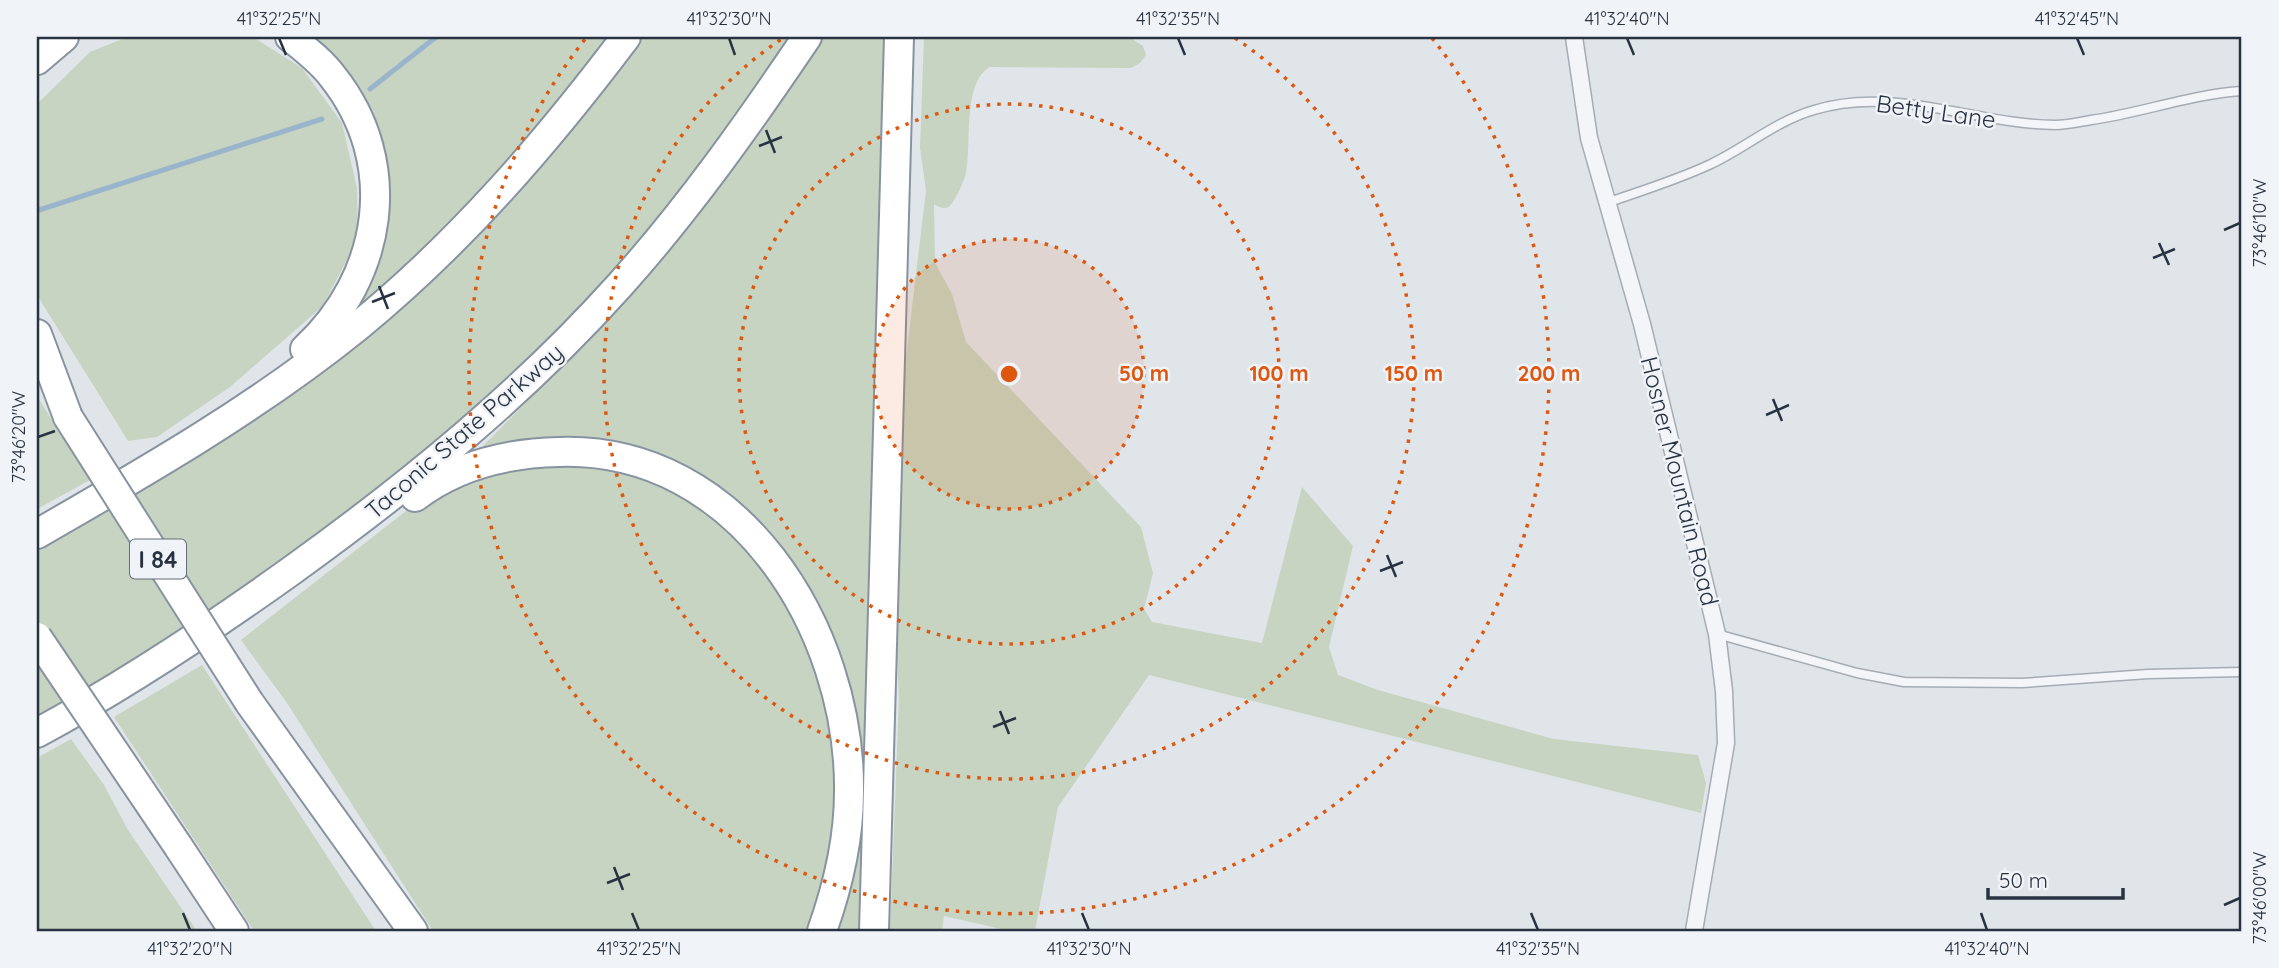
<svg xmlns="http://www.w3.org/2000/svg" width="2279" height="968" font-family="Quicksand,sans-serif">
	<rect width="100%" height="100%" fill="#e0e5ea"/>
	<!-- green -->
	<path fill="#c7d4c1" d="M127 37H253L302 68 342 123 357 188 358 238 323 306 230 387 157 437 128 441 37 295V104L90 52Z
		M307 37H614L485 194 344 325 364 290 369 110 354 82 329 53Z
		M642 37H794L725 136 625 264 538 352 381 492 283 560 103 679 37 717V551C172 477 313 391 427 286 445 269 461 250 478 232 537 170 591 105 642 37Z
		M823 37H892L868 931H832L857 822 799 583 655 456 584 440 474 455 596 332 694 221 788 91Z
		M924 37H1129L1143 46 1146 55 1140 63 1131 68 990 67C962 82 972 146 966 172 965 179 961 186 958 193 955 198 951 209 944 208 940 208 937 206 934 204L935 263 952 294 966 342 1141 527 1153 573 1144 609 1152 622 1262 643 1302 487 1353 546 1329 647 1338 675 1378 690 1554 739 1698 755 1706 783 1701 813 1149 675 1058 807 1035 931H1010L944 916 942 931H890L899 699 896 637 904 375 926 190 920 148Z
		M37 396 90 480 37 509Z
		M529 461 648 473 743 536 798 614 836 735 842 802 815 931H433L287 703 241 640 415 504 463 477Z
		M202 665 376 931H254L114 717Z
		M71 739 104 785 128 830 197 931H37V758Z"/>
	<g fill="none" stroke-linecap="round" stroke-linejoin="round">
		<!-- stream -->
		<path stroke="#99b5cc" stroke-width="5" d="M370 89 436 37
			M39 210 322 119"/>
		<defs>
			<path id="lane" d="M1606 203C1641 191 1677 180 1711 164 1745 148 1776 121 1814 110 1894 85 1974 124 2055 125 2067 125 2079 122 2091 120 2142 113 2191 94 2242 91
				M1717 634 1857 673 1904 682 2022 683 2148 674 2242 672"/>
			<path id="street" d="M1574 37 1589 138 1642 324 1717 634 1724 691 1726 743 1694 931"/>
			<path id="highway" d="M290 37C305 49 321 61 333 77 401 163 383 277 305 349
				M37 60 64 37
				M37 334 68 417
				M415 497C457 465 508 453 559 452 738 446 851 629 849 792 849 840 838 886 822 931
				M37 534C147 471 258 407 357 327 460 243 546 143 626 37
				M249 702 413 931
				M37 733C126 685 210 629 291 571 409 486 522 394 619 286 689 208 749 123 807 37
				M178 846 234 931
				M874 931 899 37"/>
		</defs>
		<!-- lane casing -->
		<use href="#lane" stroke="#a5acb4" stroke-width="11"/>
		<!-- street casing -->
		<use href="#street" stroke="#a5acb4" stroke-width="19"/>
		<!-- highway casing -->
		<use href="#highway" stroke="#8793a1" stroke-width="32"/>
		<!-- lane -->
		<use href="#lane" stroke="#f3f5f8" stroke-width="8"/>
		<!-- street -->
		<use href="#street" stroke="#f3f5f8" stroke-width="16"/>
		<!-- highway -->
		<use href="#highway" stroke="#fff" stroke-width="28"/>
		<defs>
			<path id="highway-bridge" d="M68 417 249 702
				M37 637 178 846"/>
		</defs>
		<!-- highway-bridge casing -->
		<use href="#highway-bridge" stroke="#8793a1" stroke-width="32" stroke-linecap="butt"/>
		<!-- highway-bridge -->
		<use href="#highway-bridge" stroke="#fff" stroke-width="28"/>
	</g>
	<!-- ticks -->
	<path fill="none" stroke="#283342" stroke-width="2.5" d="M279 38 286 55M729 38 735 55M1178 38 1185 55M1627 38 1634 55M2077 38 2084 55M766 130 775 153M759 146 782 137M2224 230 2240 223M2159 243 2169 265M2153 258 2175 249M379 286 388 309M372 302 395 293M1773 399 1782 421M1766 415 1789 405M38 437 55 431M1387 555 1396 577M1380 571 1403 562M1000 711 1009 734M993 727 1016 718M614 867 623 890M607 883 630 874M2224 905 2240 898M183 913 190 930M632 913 639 930M1082 913 1089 930M1531 913 1538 930M1981 913 1987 930"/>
	<!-- distance rings -->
	<circle cx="1009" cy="374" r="135" fill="#de570f" fill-opacity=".12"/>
	<g fill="none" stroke="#de570f" stroke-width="3.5" stroke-dasharray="3.5 7">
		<circle cx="1009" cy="374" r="135"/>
		<circle cx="1009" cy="374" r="270"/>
		<path d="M1235 38A405 405 0 1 1 783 38"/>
		<path d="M1432 38A540 540 0 1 1 586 38"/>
	</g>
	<g text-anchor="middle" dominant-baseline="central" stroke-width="5" stroke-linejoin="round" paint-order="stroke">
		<!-- shield labels -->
		<rect fill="#f0f3f7" stroke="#646d78" stroke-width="2" x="130" y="539.5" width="56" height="39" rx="5"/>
		<g font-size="23" font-weight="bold" fill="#283342">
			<text x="158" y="559">I 84</text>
		</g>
		<!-- street labels -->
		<g font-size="24" fill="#283342" stroke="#f0f3f7">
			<text transform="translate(1936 111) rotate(8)">Betty Lane</text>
			<text transform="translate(464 431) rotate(-41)">Taconic State Parkway</text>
			<text transform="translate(1680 481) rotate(76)">Hosner Mountain Road</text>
		</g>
	</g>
	<circle cx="1009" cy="374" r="10" fill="#de570f" stroke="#f0f3f7" stroke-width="3.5"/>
	<g font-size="21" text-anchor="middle" font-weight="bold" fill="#de570f" stroke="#f0f3f7" stroke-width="5" stroke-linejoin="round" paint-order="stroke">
		<text x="1144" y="381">50 m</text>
		<text x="1279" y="381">100 m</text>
		<text x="1414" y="381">150 m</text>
		<text x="1549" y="381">200 m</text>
	</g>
	<!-- border -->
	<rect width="2279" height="968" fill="none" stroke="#f0f3f7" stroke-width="77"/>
	<!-- scale -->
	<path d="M1988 888v10h135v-10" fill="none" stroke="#283342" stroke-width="3.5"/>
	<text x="1999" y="888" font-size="21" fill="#283342" stroke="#f0f3f7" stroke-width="5" paint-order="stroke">50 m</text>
	<rect x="38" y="38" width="2202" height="892" fill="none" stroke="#283342" stroke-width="2.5"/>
	<g font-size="18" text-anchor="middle" fill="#283342">
		<text x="279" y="25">41°32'25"N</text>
		<text x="729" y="25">41°32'30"N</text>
		<text x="1178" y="25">41°32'35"N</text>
		<text x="1627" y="25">41°32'40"N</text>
		<text x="2077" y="25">41°32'45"N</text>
		<text transform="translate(2260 223) rotate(-90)" y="6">73°46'10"W</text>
		<text transform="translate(19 437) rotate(-90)" y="6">73°46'20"W</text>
		<text transform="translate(2260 898) rotate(-90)" y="6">73°46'00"W</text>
		<text x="190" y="955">41°32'20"N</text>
		<text x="639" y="955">41°32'25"N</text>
		<text x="1089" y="955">41°32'30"N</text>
		<text x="1538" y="955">41°32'35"N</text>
		<text x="1987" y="955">41°32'40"N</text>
	</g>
</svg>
